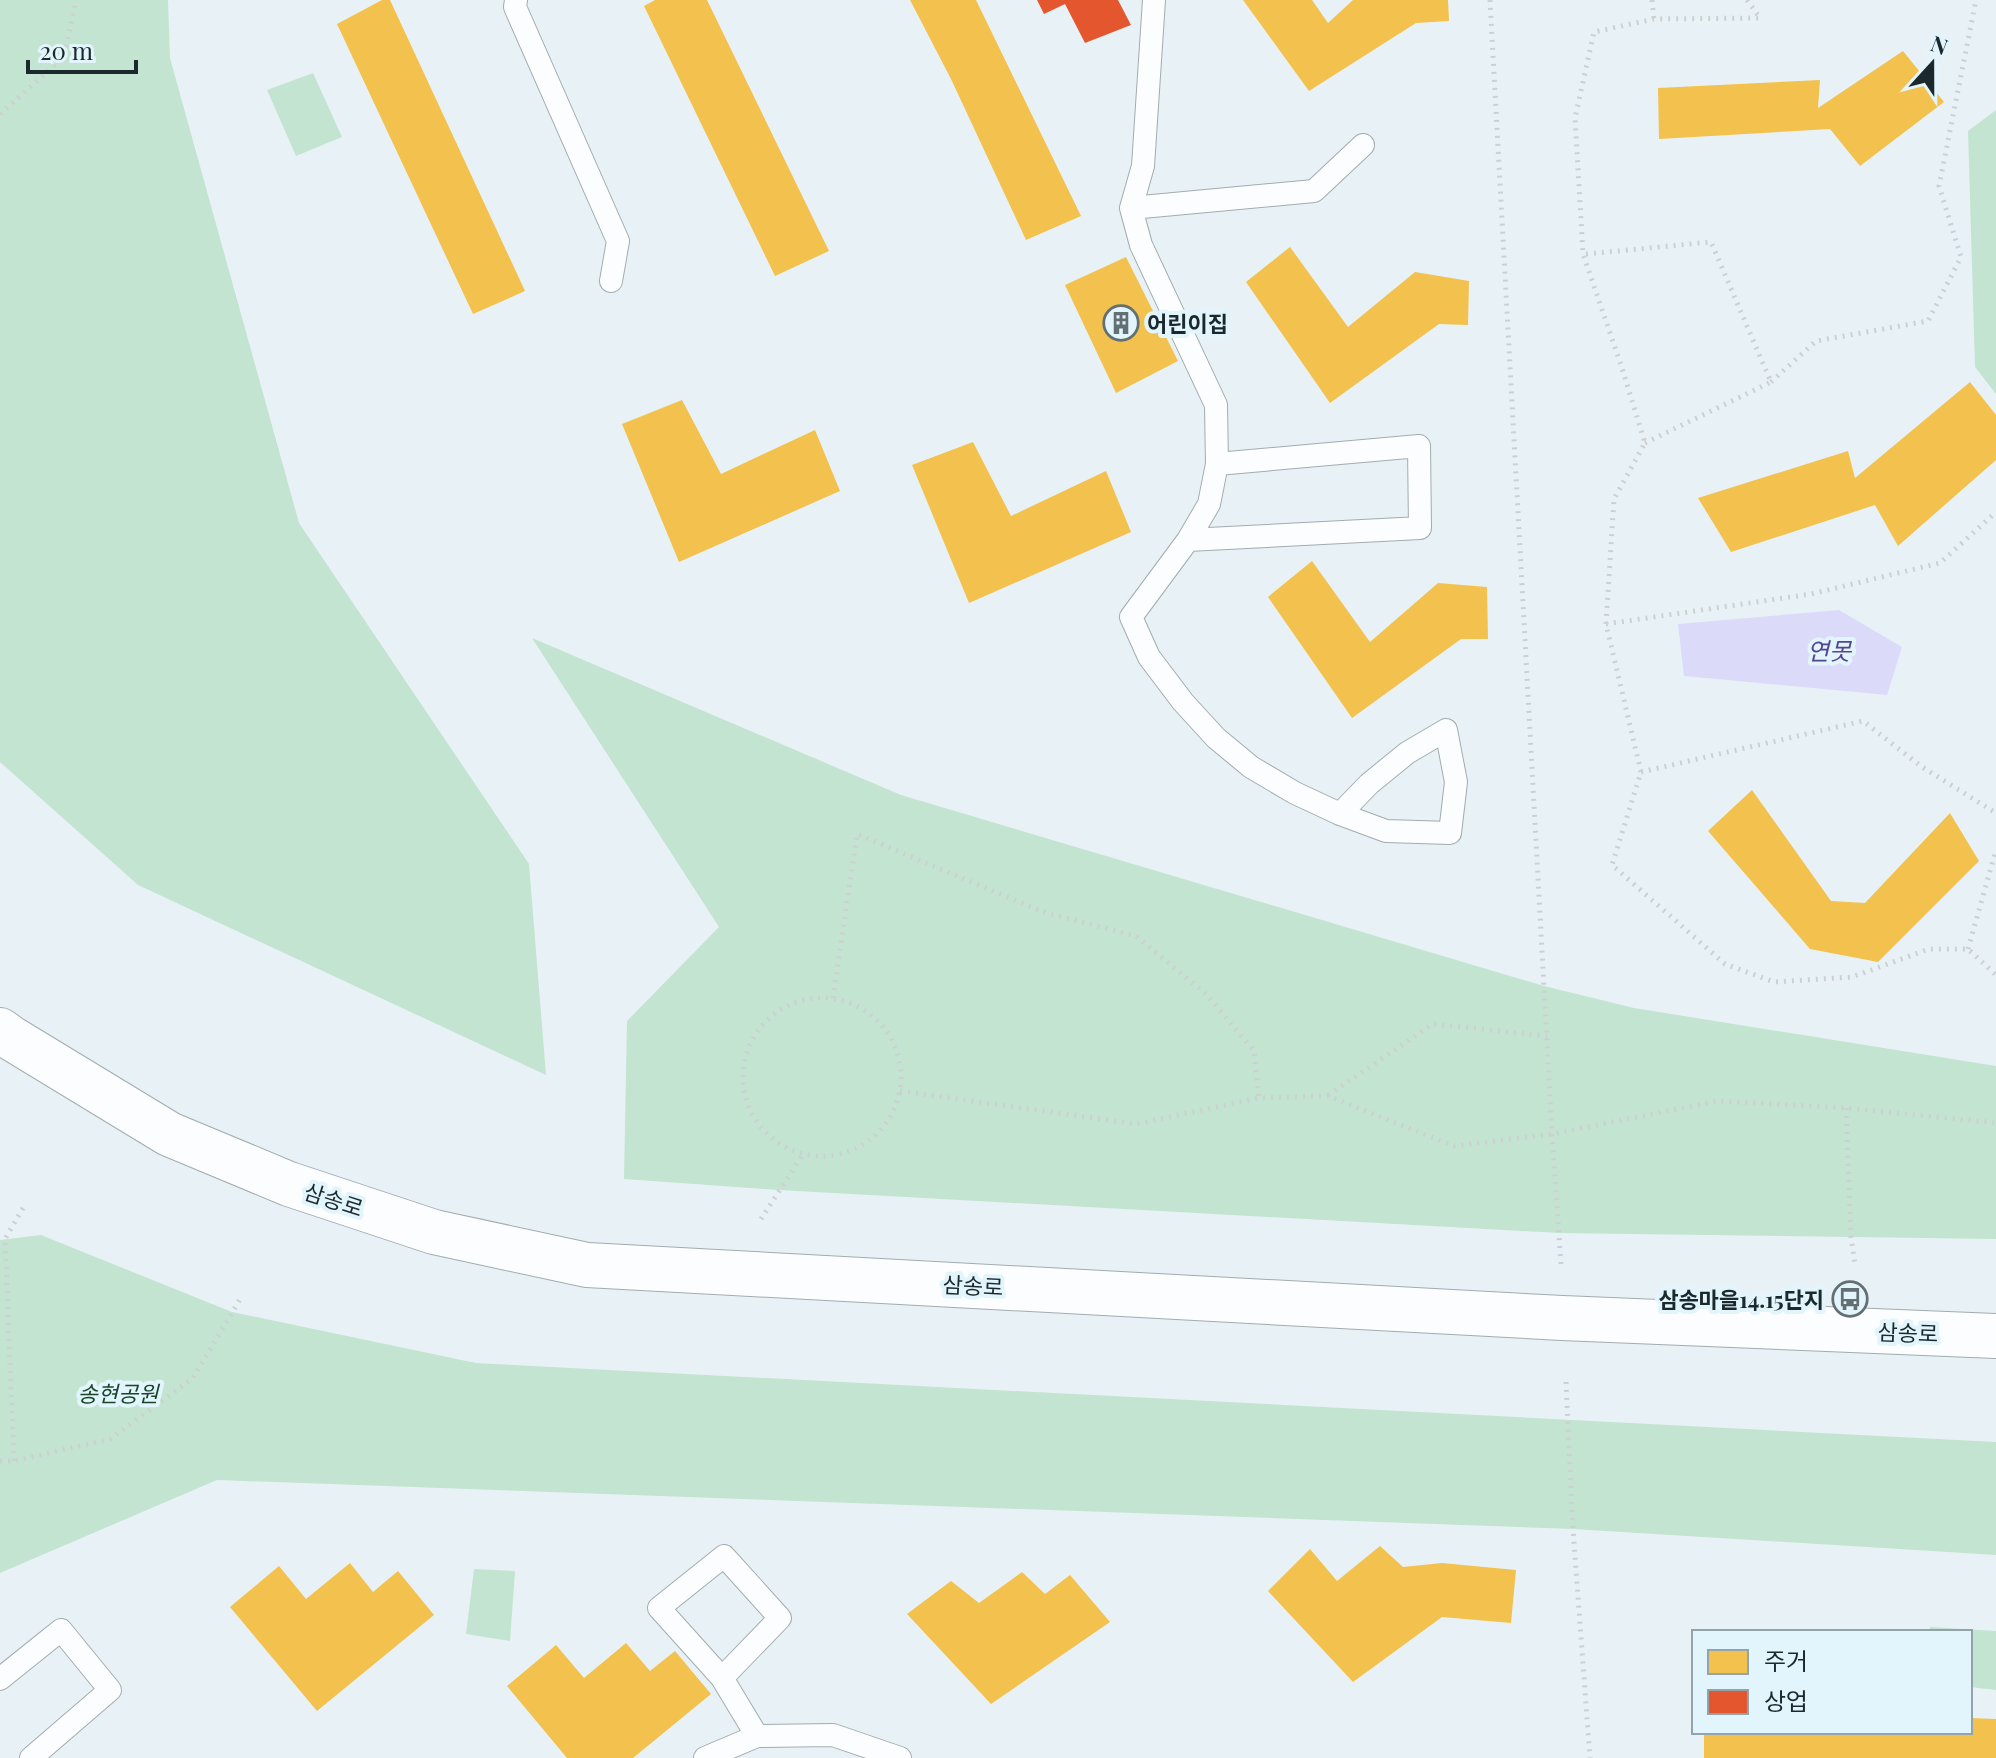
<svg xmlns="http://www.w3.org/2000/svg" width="1996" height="1758" font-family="'Playfair Display','Noto Sans KR',serif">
	<rect width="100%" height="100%" fill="#e8f2f6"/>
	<!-- green -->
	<path fill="#c3e4d0" d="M0 0H168L170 58 299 523 529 864 546 1075 138 885 0 762Z
		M313 73 342 137 296 156 267 90Z
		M1996 110V394L1975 367 1968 131Z
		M532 638 901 795 1544 986 1634 1008 1996 1066V1239L1558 1233 779 1190 624 1179 627 1021 719 927Z
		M41 1235 232 1312 476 1363 1996 1442V1555L1573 1529 217 1480 0 1573V1240Z
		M474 1569 515 1571 510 1641 466 1634Z
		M1930 1627 1996 1631V1690L1970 1687V1632H1930Z"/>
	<!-- water -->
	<path fill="#dbdbf9" d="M1839 610 1902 647 1887 695 1684 676 1678 624Z"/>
	<!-- homes -->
	<path fill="#f2c14e" d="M382 0H390L525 291 473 314 337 24Z
		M655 0H707L829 251 775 276 644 6Z
		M910 0H976L1081 216 1026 240 951 79Z
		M1243 0H1312L1328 23 1353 0H1448L1449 21 1416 23 1309 91Z
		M1903 51 1944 102 1860 166 1830 129 1659 139 1658 88 1820 80 1818 108Z
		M1290 247 1348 327 1415 272 1469 281 1468 325 1439 324 1330 403 1246 282Z
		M1126 257 1178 361 1116 393 1065 285Z
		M1970 382 1996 415V460L1898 546 1875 505 1731 552 1698 498 1848 451 1855 478Z
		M682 400 721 474 815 430 840 491 679 562 622 424Z
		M973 442 1011 516 1106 471 1131 532 969 603 912 465Z
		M1312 561 1370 642 1438 583 1487 587 1488 639H1461L1352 718 1268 597Z
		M1752 790 1831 901 1865 903 1950 813 1979 861 1878 962 1810 949 1708 831Z
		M1380 1546 1403 1567 1442 1563 1516 1570 1511 1623 1442 1617 1353 1682 1268 1591 1310 1549 1337 1581Z
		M350 1563 373 1592 398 1571 434 1615 317 1711 230 1607 279 1566 306 1599Z
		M1022 1572 1045 1594 1070 1575 1110 1622 991 1704 907 1614 951 1581 979 1603Z
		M626 1643 650 1671 675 1651 711 1694 633 1758H567L507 1686 556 1645 584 1678Z
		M1970 1718 1996 1719V1758H1704V1732H1970Z"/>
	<!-- shops -->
	<path fill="#e4572e" d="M1037 0H1118L1131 25 1085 43 1065 4 1044 14Z"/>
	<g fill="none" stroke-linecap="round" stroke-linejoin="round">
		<defs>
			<path id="service" d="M516 0 515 7 618 241 611 281
				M1154 0 1143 166 1131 208 1141 245 1216 405 1217 464 1209 504 1188 540 1131 617 1149 657 1183 702 1216 738 1251 767 1295 793 1340 814 1386 831 1450 833 1456 782 1446 730 1407 753 1369 784 1340 814
				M1131 208 1314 191 1363 145
				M1188 540 1420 528 1419 446 1217 464
				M722 1678 780 1618 724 1556 659 1608 722 1678 757 1736
				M0 1679 61 1630 110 1690 31 1758
				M705 1758 757 1736 833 1735 900 1758"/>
			<path id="primary" d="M0 1030 11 1038 169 1134 289 1184 434 1232 587 1265 1562 1318 1996 1336"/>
		</defs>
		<!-- service casing -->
		<use href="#service" stroke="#a2acaf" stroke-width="24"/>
		<!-- primary casing -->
		<use href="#primary" stroke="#a2acaf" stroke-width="46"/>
		<!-- path -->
		<path stroke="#cdd0d2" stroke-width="5" stroke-dasharray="2 6" stroke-linecap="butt" d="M1490 0 1552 1134 1561 1265
			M1652 0 1654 19
			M1747 0 1760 18 1654 19 1594 32 1575 118 1583 254 1621 365 1645 443 1614 499 1606 624 1641 772 1612 865 1725 964 1774 982 1852 977 1929 949H1968L1996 975
			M0 114 64 57 76 0
			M1586 254 1711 242 1771 382 1645 443
			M1771 382 1816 341 1928 321 1961 257 1939 186 1976 0
			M1606 624 1811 594 1940 563 1996 512
			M1641 772 1863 721 1922 767 1996 813
			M1968 949 1996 850
			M833 998 857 834 1043 912 1136 936 1206 994 1254 1051 1259 1098
			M743 1077a79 79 0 1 1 158 0a79 79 0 1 1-158 0Z
			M900 1091 1136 1124 1259 1098 1328 1096 1454 1146 1552 1134 1718 1101 1846 1108 1996 1123
			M1328 1095 1433 1024 1547 1036
			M1846 1108 1851 1237 1855 1265
			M761 1219 803 1154
			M1566 1382 1573 1529 1590 1758
			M0 1461H14L110 1439 193 1378 242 1296
			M14 1461 5 1239 23 1208"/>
		<!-- service -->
		<use href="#service" stroke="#fcfdfe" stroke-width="22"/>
		<!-- primary -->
		<use href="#primary" stroke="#fcfdfe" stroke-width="44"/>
	</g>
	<!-- icons -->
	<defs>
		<symbol id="building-ring" viewBox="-11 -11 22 22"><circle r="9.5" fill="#e2f5fc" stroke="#636f73" stroke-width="1.5"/><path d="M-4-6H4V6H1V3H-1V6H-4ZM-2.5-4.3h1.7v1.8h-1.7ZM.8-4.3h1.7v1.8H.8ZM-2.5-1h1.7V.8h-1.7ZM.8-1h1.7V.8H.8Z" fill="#636f73"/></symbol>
		<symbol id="bus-ring" viewBox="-11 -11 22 22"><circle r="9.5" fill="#e2f5fc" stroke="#636f73" stroke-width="1.5"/><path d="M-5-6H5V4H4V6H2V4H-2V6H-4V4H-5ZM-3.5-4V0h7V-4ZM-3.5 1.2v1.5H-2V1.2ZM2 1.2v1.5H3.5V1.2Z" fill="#636f73"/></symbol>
	</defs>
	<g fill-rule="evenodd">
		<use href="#building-ring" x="1101" y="303" width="40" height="40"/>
		<use href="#bus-ring" x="1830" y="1279" width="40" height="40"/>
	</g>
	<g text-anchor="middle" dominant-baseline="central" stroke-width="8" stroke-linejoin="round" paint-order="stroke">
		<!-- poi labels -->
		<g font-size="22" font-weight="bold" fill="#1b282c" stroke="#e2f5fc" text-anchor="start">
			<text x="1147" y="323">어린이집</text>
			<text x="1824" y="1299" text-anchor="end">삼송마을14.15단지</text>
		</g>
		<!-- street labels -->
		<g font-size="22" fill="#1b282c" stroke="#e2f5fc">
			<text transform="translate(334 1199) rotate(18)">삼송로</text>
			<text transform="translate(973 1285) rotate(3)">삼송로</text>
			<text transform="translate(1908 1332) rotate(2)">삼송로</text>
		</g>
		<!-- park labels -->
		<g font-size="22" font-style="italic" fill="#184627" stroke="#e2f5fc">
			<text x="118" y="1393">송현공원</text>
		</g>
		<!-- water labels -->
		<g font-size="24" font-style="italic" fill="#544592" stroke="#e2f5fc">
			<text x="1829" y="650">연못</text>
		</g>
	</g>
	<!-- legend -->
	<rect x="1692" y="1630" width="280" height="104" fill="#e2f5fc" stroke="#92a3a9" stroke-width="2"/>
	<rect x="1708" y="1650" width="40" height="24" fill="#f2c14e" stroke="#92a3a9" stroke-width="2"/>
	<text x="1764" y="1670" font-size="24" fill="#1b282c">주거</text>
	<rect x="1708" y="1690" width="40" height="24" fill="#e4572e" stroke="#92a3a9" stroke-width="2"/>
	<text x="1764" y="1710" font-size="24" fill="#1b282c">상업</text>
	<!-- north arrow -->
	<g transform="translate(1932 64) rotate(21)" stroke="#e2f5fc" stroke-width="6" paint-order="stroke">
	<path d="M0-6L14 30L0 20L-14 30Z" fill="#1b282c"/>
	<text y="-12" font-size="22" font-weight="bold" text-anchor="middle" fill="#1b282c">N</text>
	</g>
	<!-- scale -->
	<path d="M28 60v12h108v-12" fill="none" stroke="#1b282c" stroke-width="4"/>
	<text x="40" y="60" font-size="24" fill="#1b282c" stroke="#e2f5fc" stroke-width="6" paint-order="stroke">20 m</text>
</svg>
